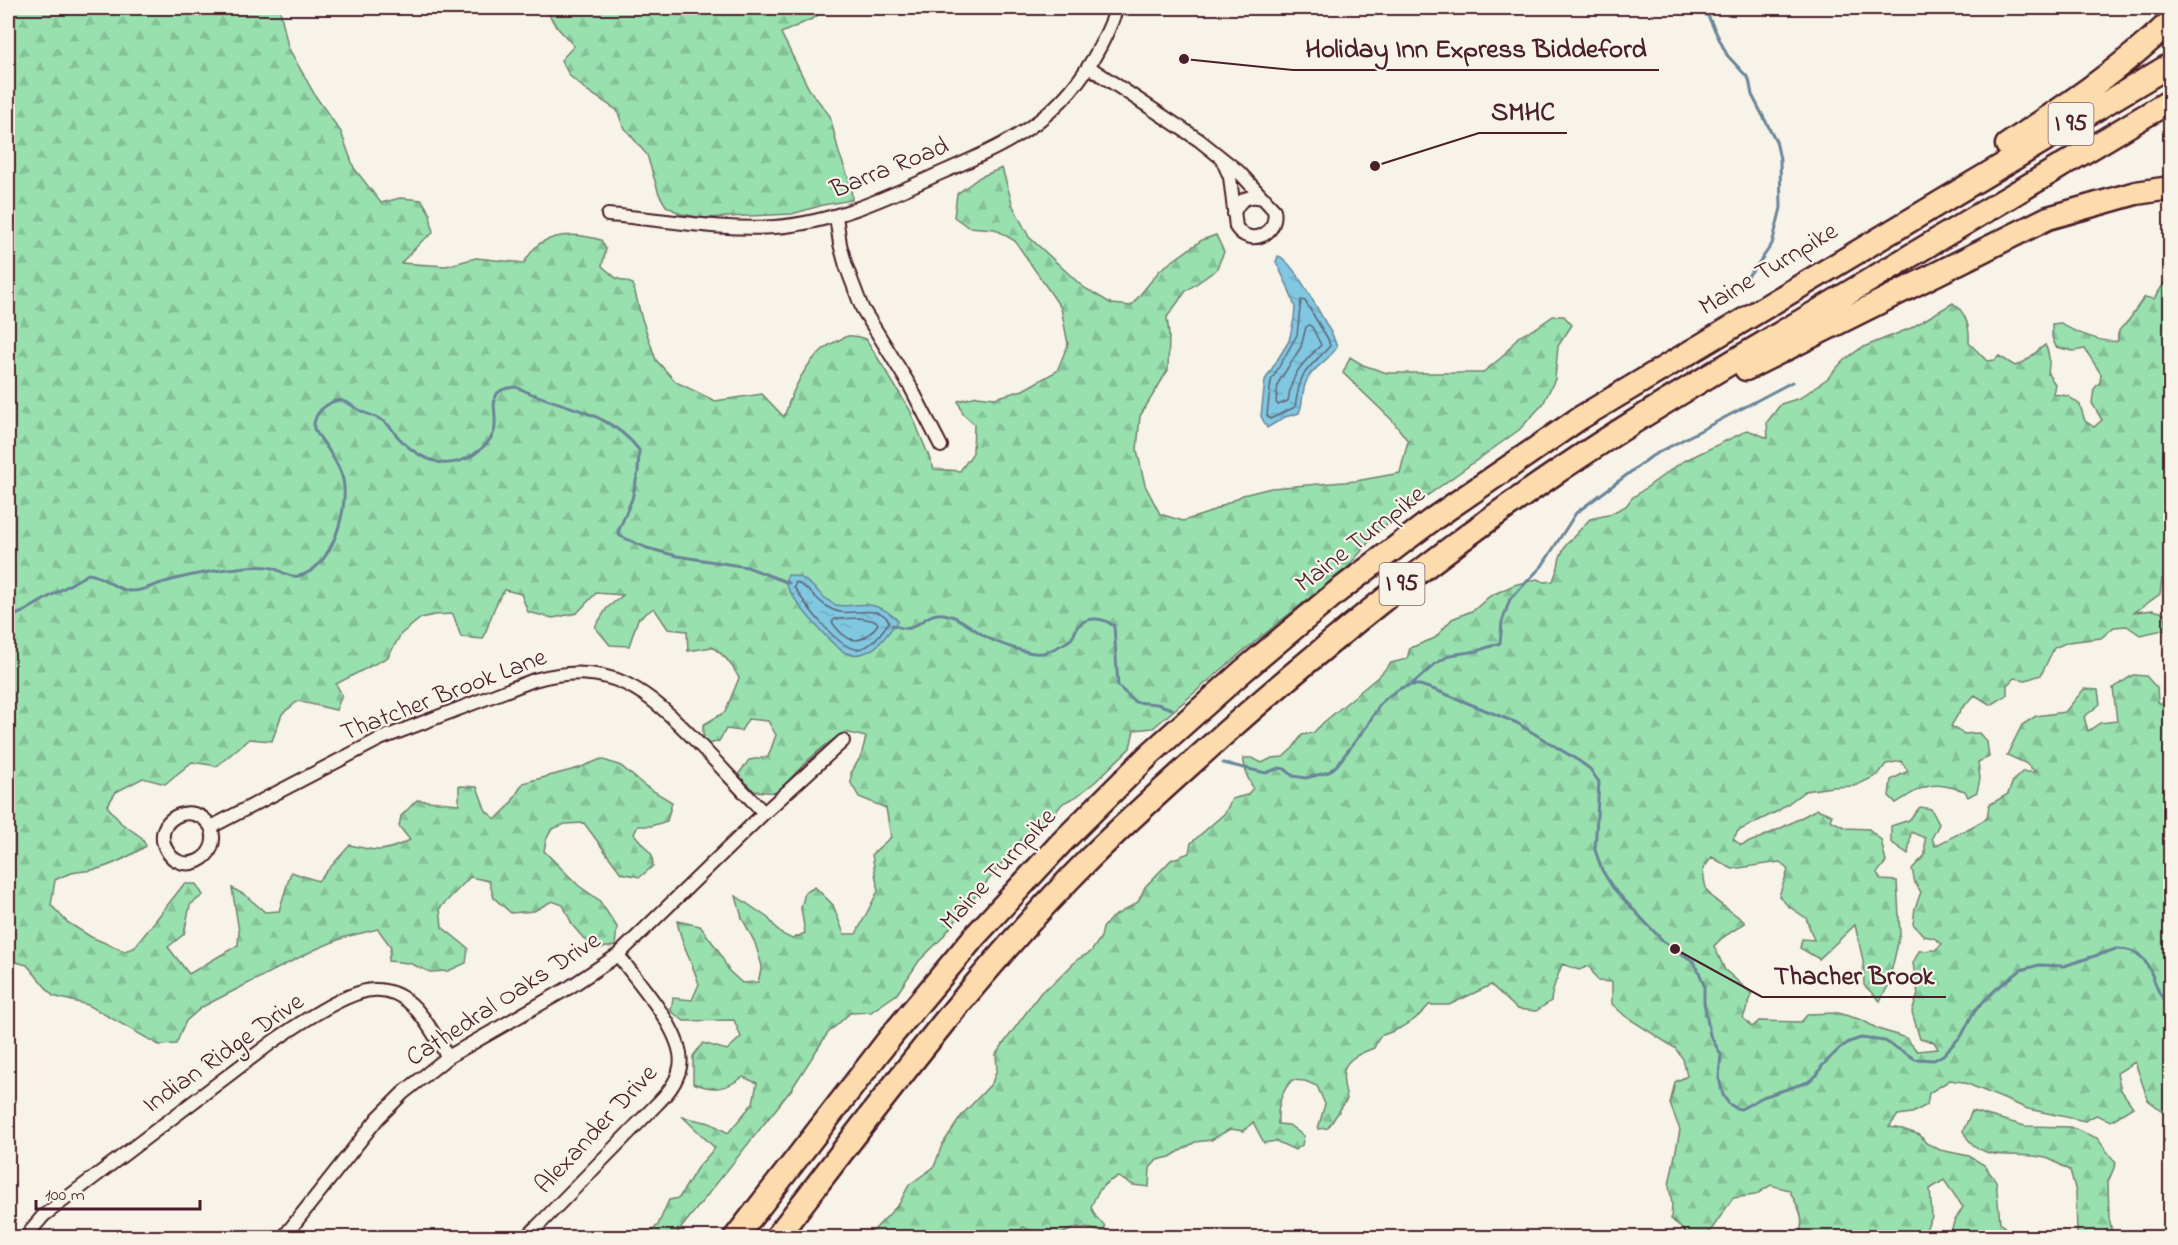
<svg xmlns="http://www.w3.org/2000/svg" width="2178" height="1245" font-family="'Indie Flower',sans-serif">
	<defs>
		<pattern id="forest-firs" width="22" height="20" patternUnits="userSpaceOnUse" patternTransform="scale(1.5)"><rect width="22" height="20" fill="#98e1af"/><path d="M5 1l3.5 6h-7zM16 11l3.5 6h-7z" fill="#84c197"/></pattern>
		<pattern id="water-ripples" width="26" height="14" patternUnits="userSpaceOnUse" patternTransform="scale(1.5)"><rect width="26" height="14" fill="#80c8e1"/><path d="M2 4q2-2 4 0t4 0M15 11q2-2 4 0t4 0" fill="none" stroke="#70abc1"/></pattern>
	</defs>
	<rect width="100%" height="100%" fill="#f7f3e8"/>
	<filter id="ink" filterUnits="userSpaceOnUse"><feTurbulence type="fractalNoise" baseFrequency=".0167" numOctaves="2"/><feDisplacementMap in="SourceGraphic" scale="12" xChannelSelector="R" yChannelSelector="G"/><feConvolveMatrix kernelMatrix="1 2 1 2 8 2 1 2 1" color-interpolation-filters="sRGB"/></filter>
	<g filter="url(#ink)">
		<!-- forest -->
		<path fill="url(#forest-firs)" stroke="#71806d" stroke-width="1.5" d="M8 8H281L280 10 288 47 316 97 341 132 354 168 381 203 400 198 422 200 430 214 433 233 422 241 401 263 446 266 476 258 524 263C528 257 533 248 539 244 558 232 581 234 601 240L606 249 602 266 616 278 633 284 641 316 656 360 676 382 715 401 762 394 784 417C793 388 809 352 839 340 843 338 848 335 852 336 857 336 862 338 866 339L910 410 934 469 960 471 973 453 974 424 963 414 958 401 977 396 995 398 1023 390 1057 371 1068 344 1061 308 1015 241 995 229 968 227 954 217 957 194 980 177 1002 168 1013 206 1029 237 1083 287 1112 304 1131 306 1160 270 1202 240 1216 235 1224 252 1216 270 1186 291 1167 317 1169 335 1168 370 1140 416 1137 450 1145 485 1160 514 1183 521 1208 513 1243 495 1271 488 1356 481 1400 473 1408 441 1392 420 1343 373 1350 357 1363 365 1387 373H1482L1502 357 1518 337 1536 328 1553 316H1564L1572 325 1558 346 1555 379 1543 404 1519 430 1379 530 1348 567 1241 653 1153 728 1134 730 1130 748 1095 782 1077 796 1063 803 1042 828 1022 838 941 939 919 961 897 994 871 1012 850 1013 827 1034 791 1090 674 1237H646L658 1225 669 1200 679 1198 697 1168 715 1148 683 1117 710 1123 728 1133 753 1103 757 1083 743 1077C725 1090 713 1091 693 1083V1056L703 1043 727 1050 741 1037 734 1020 684 1021 671 1011 673 998 692 1000 699 984C692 962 681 943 677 921L700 926 718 950 729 971 742 983 758 982 762 966 755 943 742 918 736 896 768 918 780 933 792 939 805 933 801 908 805 893 815 887 833 905 844 934H856L878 891 872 854 891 837 886 808 859 797 851 783V773L861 756 866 737 845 732C818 748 798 770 777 793L754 791 738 775 749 760 768 757 776 735 768 721 748 719 741 731 726 729 719 741 706 745 703 734V725L725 712 739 678C733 666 724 654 712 647L688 651 687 631 668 629 654 608 638 619 629 646 610 645 595 627 607 608 623 595 596 593 577 613 553 618 528 612 521 594 505 590C494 603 490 622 483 639L461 637 453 614 434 615 421 618 401 634 388 657 336 684 342 695 336 710 298 701 282 714 272 741 249 739 217 766 192 762 165 784 143 778 116 792 107 806 121 823 141 837 146 846C130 856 110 867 92 870 75 873 72 871 55 880L51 905 67 922 91 937 124 951 134 948 184 884H196L203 895 190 905 184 934 168 947 189 974 238 945 239 931 232 888 245 895 265 912 279 911 291 872 318 881 350 845C378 852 383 853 410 840L399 826 401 816 417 800 459 804V786L477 787 486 811 496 819 510 805 523 783 579 768 601 759 621 766 645 786 672 802 667 821 651 826H638L634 834 652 855 653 866 640 877 621 873 584 823 565 824 552 829 546 840 544 851 579 886 599 900 617 927 615 946 593 949 573 926 563 905 552 901 534 911 511 913 494 898 489 881 470 877 440 908 442 927 468 948 466 963 448 971 430 972 409 963 388 961 391 947 378 929 345 937 314 950 202 1007 186 1021 176 1044 159 1045 88 1005 53 996 27 965 8 960Z
			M549 8H827L814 18 781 33 809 89 830 116 839 153 851 185 852 200 823 205 792 214 704 218 681 214 666 206 659 194 647 155 623 126 617 110 586 90 570 76 561 60 574 46 555 25 547 11Z
			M2170 274V578L2162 579 2160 594 2135 612 2153 610 2164 613 2168 629 2140 635 2127 626 2114 627 2101 638 2068 642 2054 648 2041 675 2026 680 2014 678 2007 685V695L1991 705 1975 695 1961 709 1951 726 1964 734 1979 733 1987 742 1989 757 1978 762 1980 779 1977 792 1968 797 1965 791C1929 780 1926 785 1896 803L1889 796 1891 780 1908 771 1901 761 1886 764 1878 775 1855 786 1832 787 1805 791 1778 811 1738 831 1733 839 1741 845C1768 836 1792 823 1817 809L1832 815 1830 820 1846 828 1869 829 1881 840 1886 862 1877 873 1881 880 1897 881 1900 934 1888 986 1880 1001 1864 985 1863 960 1855 925 1819 959 1800 948 1802 939 1814 940 1806 918 1788 906 1779 896 1788 870 1780 862 1732 869 1712 857 1703 869C1704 876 1704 887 1708 892 1717 906 1735 911 1745 923L1722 938 1714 946 1725 970 1752 994 1743 1018 1752 1027 1759 1021 1801 1022 1808 1014 1838 1013 1862 1020 1878 1029 1906 1038 1917 1051 1938 1049 1934 1042 1920 1039 1912 1012 1918 994 1913 963 1919 951 1935 950 1942 944 1934 938 1924 936 1913 924 1915 908 1921 892 1915 883 1912 869 1925 855V838L1911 832 1908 854 1891 842V826L1909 820 1920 807 1931 809 1939 824 1932 838 1935 846C1953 836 1970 829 1987 818L1989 805 2008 794 2013 781 2022 772H2036L2025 763 2007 755 2022 725 2036 716 2065 712 2084 689 2098 690 2100 704 2084 717 2088 731 2100 723 2117 721 2113 688 2133 675 2146 676 2157 688 2158 702 2168 708 2170 715V1117L2148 1100 2135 1062 2117 1073 2121 1090 2133 1107 2111 1121 2096 1115 2085 1121 2028 1109 1963 1082 1950 1080 1929 1093 1927 1105 1912 1113 1898 1115 1889 1127 1902 1129 1920 1135 1926 1143 1940 1150 1969 1156 1984 1165 1996 1181 2000 1222 2007 1230 2006 1237H1949L1954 1222 1963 1207 1944 1180 1930 1189 1932 1217 1927 1227 1926 1237H1798C1807 1219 1798 1207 1789 1190L1771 1185 1755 1195 1733 1198 1709 1233 1690 1236 1671 1219 1672 1204 1669 1185 1680 1130 1670 1104 1675 1082 1687 1076 1683 1059 1675 1048 1625 1016 1612 1004V982L1598 981 1589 966 1579 970 1562 964C1558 977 1552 987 1551 1001L1536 1011 1517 1009 1491 985 1449 1005H1429C1415 1022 1401 1029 1380 1036L1374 1048C1343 1060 1339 1066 1347 1099L1328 1128 1318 1129 1325 1104 1317 1086 1305 1081 1292 1080C1281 1092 1277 1108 1278 1124L1289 1125 1304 1136 1302 1145 1295 1150 1276 1141 1264 1143 1253 1122 1244 1131 1230 1129 1211 1140 1195 1142 1170 1157 1157 1160 1150 1168 1149 1187 1133 1185 1118 1177C1102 1183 1097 1192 1091 1207L1096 1217 1105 1226V1233L1092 1229 1077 1227 1055 1237H1043L1023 1227 1016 1237H869L875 1229 899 1204 909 1185 934 1167 942 1145 962 1115 992 1083 997 1069 996 1054 1041 992 1055 982 1078 959 1091 952 1101 937 1103 928 1111 918 1138 902 1145 887 1171 860 1189 853 1191 843 1225 813 1232 799 1247 795 1253 788 1247 776 1243 758H1252L1262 763 1272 758 1283 757 1293 748 1302 735 1313 733 1324 722 1379 676 1391 663 1407 659 1410 648 1435 638 1452 619 1474 610 1490 596 1514 585 1537 579 1544 582 1553 581 1558 567 1560 557 1566 545 1590 519 1608 515 1626 506 1632 498 1682 462 1748 430 1768 438 1767 422 1781 404 1800 398 1828 378 1843 361 1861 348 1911 328 1953 303C1967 313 1970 327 1969 343L1987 361 1995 360 1999 356 2015 366 2024 362 2045 345C2051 355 2049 364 2048 374L2055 384 2053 394 2068 396 2080 405 2085 421 2094 427 2102 420 2092 403 2094 389 2100 382 2101 374 2085 349 2073 351 2056 347 2052 337V324L2061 323C2071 331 2105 344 2118 341 2116 327 2125 327 2131 317 2137 308 2137 305 2145 297L2154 299Z
			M1972 1111 2025 1126 2070 1127 2097 1138 2116 1163 2108 1182 2109 1218 2113 1237H2077L2076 1192 2070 1170C2063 1167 2056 1162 2049 1159 2019 1149 1980 1167 1963 1131Z"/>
		<!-- water -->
		<path fill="url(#water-ripples)" stroke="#6a8498" stroke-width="1.5" d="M1278 256C1292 258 1324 321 1333 336L1337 347C1330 360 1314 366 1307 380 1301 391 1304 402 1299 413L1285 417 1267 428 1261 416 1265 380 1289 341 1294 319 1295 307 1288 287 1276 262Z
			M788 575C812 576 817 597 836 605 843 607 848 605 855 605 872 603 887 609 898 621 887 633 880 648 864 653 858 655 852 655 846 653 831 646 789 596 785 581Z"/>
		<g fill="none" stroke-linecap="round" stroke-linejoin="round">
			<!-- shore -->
			<path stroke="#606374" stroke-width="1.5" d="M1301 300 1305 301 1328 339 1330 346C1305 373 1301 368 1295 407L1270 419 1267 415 1271 381 1297 335Z
				M1309 325 1312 327 1321 345C1301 365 1292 372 1288 401L1278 405 1276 402 1278 383 1301 347 1306 327Z
				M796 582C812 589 822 609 840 612 854 615 882 604 889 622 881 633 872 648 857 649 837 649 804 602 794 587Z
				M860 618 876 621 878 624C862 647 847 644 832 622L835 619Z"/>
			<!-- stream -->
			<path stroke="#6a8498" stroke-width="3" d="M1692 8 1708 16 1727 55 1749 79 1752 95 1776 141 1780 159 1781 208 1772 244 1761 260 1739 287
				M8 618 23 612 88 574C104 575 114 590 130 591 142 592 153 585 165 582 185 576 207 572 227 569 240 568 256 565 268 567 279 568 287 578 298 576 332 571 351 504 342 476 336 458 324 444 314 429 313 421 317 413 322 409 340 393 346 403 363 412 371 416 380 417 387 424 392 428 395 434 399 438 410 450 425 460 442 463 453 464 463 461 473 455 482 449 490 442 494 432 500 412 481 389 516 387 559 408 608 409 639 450L638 472 632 499 618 532 620 536 647 548 677 556 747 567 789 583
				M892 625C897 626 904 630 910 628 922 624 928 612 944 614 961 617 973 630 988 638 1000 644 1029 655 1042 653 1046 653 1067 643 1071 639 1074 636 1075 631 1077 627 1087 615 1104 618 1114 626L1118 686 1135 702 1157 704 1172 709
				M1411 685 1435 664 1450 655 1477 651 1500 643 1502 622 1510 599 1542 566 1576 513 1652 456 1792 382
				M1223 763 1266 773 1279 768 1285 769 1293 776 1306 778 1329 772 1337 765 1367 726 1380 704 1390 695 1401 688 1411 685H1420L1438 691 1517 723 1579 761 1590 769 1599 782 1595 850 1602 870 1613 888 1663 941 1693 961 1699 972 1704 985V1002L1710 1035 1721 1055 1719 1078 1723 1095 1729 1104 1736 1108 1741 1109 1763 1097 1808 1082 1817 1075 1822 1066 1839 1049 1849 1042 1861 1038 1885 1041 1915 1059 1934 1060 1943 1055 1962 1035 1975 1010 1996 989 2021 970 2039 965 2064 966 2116 949C2158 948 2147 987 2170 1007"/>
			<defs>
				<path id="street" d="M1089 67 1199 140 1239 172 1274 210C1279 234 1250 248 1236 227L1230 177 1222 159
					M1234 214C1238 199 1251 193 1265 199
					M608 215C664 219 719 231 775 227 831 223 884 199 934 176 980 156 1027 137 1062 100 1087 74 1105 41 1117 8
					M836 216 840 244 846 266 862 308 910 386 941 446
					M211 827C223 859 180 878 166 849 151 820 193 798 211 827L380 739 534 680C611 659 647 690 698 743 720 766 742 790 764 813
					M28 1238 32 1229 43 1216 271 1043C294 1027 346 991 373 990 387 989 401 995 411 1004 426 1018 437 1040 448 1057
					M283 1238 378 1118 403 1093 448 1057 570 987 618 955 764 813 843 741
					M526 1238 655 1106C666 1095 677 1083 680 1067 687 1035 637 981 618 955"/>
				<path id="highway" d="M2007 145C2064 107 2121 69 2170 22
					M1746 369 2048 218 2136 193 2170 188
					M735 1238 893 1034 975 936 1061 843 1150 754 1243 671 1337 592 1433 519 1580 418 2170 65
					M776 1238C877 1107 974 975 1090 858 1133 815 1179 775 1224 734 1329 641 1438 553 1554 474 1639 416 1729 364 1818 311 1935 241 2053 171 2170 101"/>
			</defs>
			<!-- street casing -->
			<use href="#street" stroke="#4a1f2b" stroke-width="16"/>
			<!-- highway casing -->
			<use href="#highway" stroke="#4a1f2b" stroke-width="27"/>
			<!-- street -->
			<use href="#street" stroke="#f7f3e8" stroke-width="12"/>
			<!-- highway -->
			<use href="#highway" stroke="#fcdcac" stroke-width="22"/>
		</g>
	</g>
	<g text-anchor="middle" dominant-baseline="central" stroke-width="4.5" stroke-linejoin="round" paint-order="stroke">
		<!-- shield labels -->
		<g fill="#f7f3e8" stroke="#7e5f64" stroke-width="1.5">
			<rect x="2048.5" y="103" width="45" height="42" rx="4.5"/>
			<rect x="1379.5" y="563" width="45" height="42" rx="4.5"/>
		</g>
		<g font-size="24" font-weight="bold" fill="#4a1f2b">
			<text x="2071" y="124">I 95</text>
			<text x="1402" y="584">I 95</text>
		</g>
		<!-- street labels -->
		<g font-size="26" fill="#4a1f2b" stroke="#f7f3e8">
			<text transform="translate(890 169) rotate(-22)">Barra Road</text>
			<text transform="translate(1769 270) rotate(-31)">Maine Turnpike</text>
			<text transform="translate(1361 540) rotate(-38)">Maine Turnpike</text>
			<text transform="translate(444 696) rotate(-21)">Thatcher Brook Lane</text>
			<text transform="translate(999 870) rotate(-47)">Maine Turnpike</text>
			<text transform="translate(504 1000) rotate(-33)">Cathedral Oaks Drive</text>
			<text transform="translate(224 1054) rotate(-35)">Indian Ridge Drive</text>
			<text transform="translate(597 1130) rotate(-47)">Alexander Drive</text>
		</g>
	</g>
	<!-- callouts -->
	<path fill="none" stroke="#4a1f2b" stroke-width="2" d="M1184 59L1293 70H1659M1375 166L1479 133H1567M1675 949L1762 997H1946"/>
	<g fill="#4a1f2b" stroke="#f7f3e8" stroke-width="2">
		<circle cx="1184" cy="59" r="6"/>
		<circle cx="1375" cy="166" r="6"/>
		<circle cx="1675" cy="949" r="6"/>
	</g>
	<g font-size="27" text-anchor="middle" font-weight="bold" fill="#4a1f2b" stroke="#f7f3e8" stroke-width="4.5" stroke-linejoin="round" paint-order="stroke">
		<text x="1476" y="57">Holiday Inn Express Biddeford</text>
		<text x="1523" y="120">SMHC</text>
		<text x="1854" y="984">Thacher Brook</text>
	</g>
	<!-- margin -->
	<rect width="2178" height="1245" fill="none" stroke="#f7f3e8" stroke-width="30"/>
	<rect x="15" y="15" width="2148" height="1215" fill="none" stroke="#4a1f2b" stroke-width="2" filter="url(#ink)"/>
	<!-- scale -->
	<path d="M36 1200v9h164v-9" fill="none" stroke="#4a1f2b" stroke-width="3"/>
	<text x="45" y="1200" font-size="18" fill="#4a1f2b" stroke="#f7f3e8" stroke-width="4.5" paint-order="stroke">100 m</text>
</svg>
